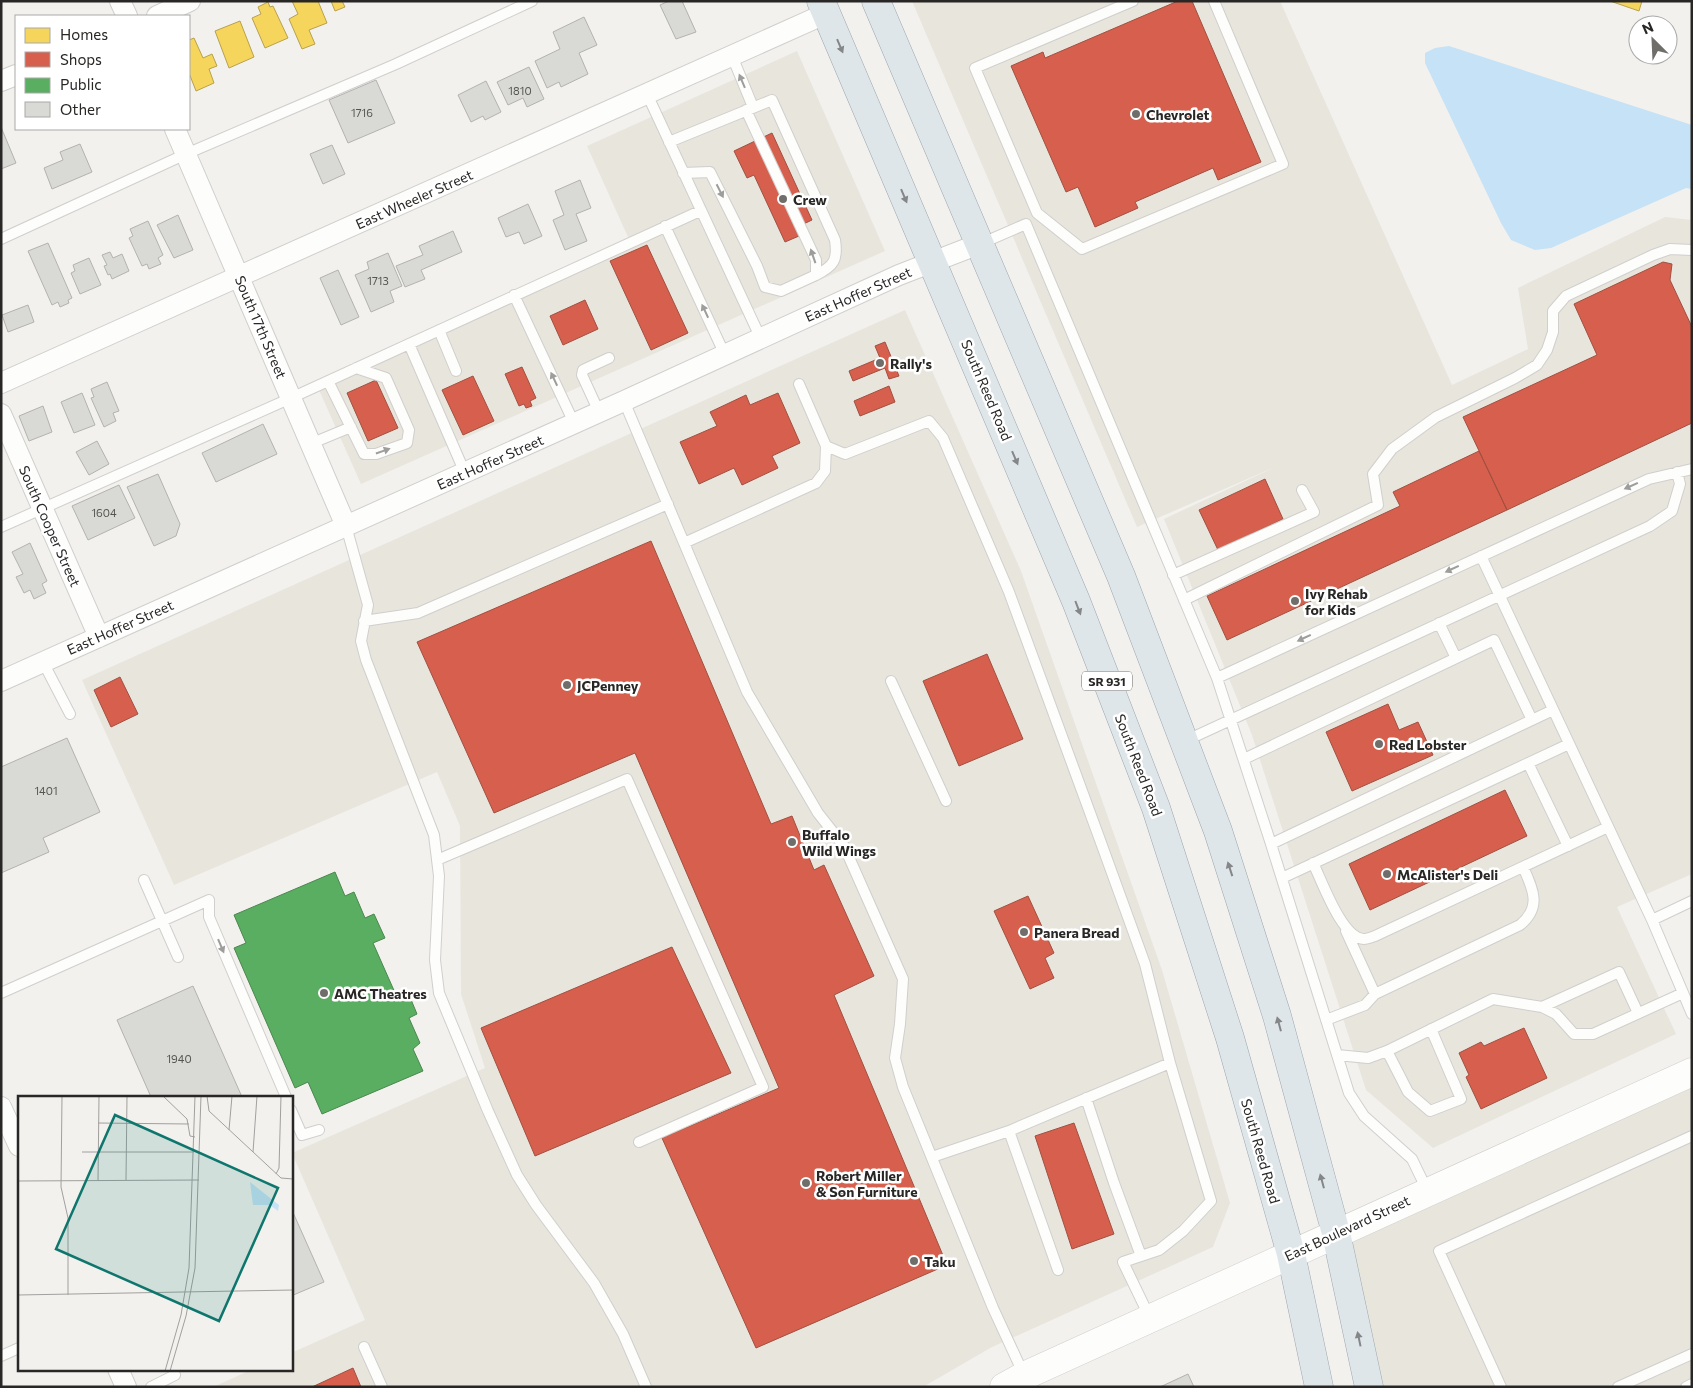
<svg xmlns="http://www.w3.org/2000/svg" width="1693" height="1388" font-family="Commissioner,sans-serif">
	<rect width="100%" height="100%" fill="#f2f1ee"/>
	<!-- built -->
	<path fill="#e8e5dc" d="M912 1H1280L1452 385 1528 349 1518 288 1665 217 1692 220V874L1617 907 1676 1034 1433 1148 1366 1090 1252 735 1164 519 1275 467 1137 527Z
		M797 51 885 251 361 484 319 390 632 246 587 146Z
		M905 310 1021 571 1162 970 1230 1203 1213 1247 992 1347 923 1387H213L253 1369H291V1353L365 1320 292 1153 485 1068 461 994 460 826 437 772 174 885 82 680Z
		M1692 1069V1387H1367L1336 1233Z"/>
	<!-- water -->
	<path fill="#c5e2f6" d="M1449 46 1692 125V189L1686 188 1551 248 1535 250 1511 240 1501 223 1425 63V53L1435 48Z"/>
	<!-- homes -->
	<path fill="#f6d55c" stroke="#b8a14c" d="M292 1H318L327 23 309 30 315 44 302 49 289 19 298 14Z
		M331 1H342L345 7 335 11Z
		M1610 1H1642L1639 11Z
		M268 2 270 7 273 6 288 38 265 48 252 18 261 14 258 7Z
		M240 21 254 57 229 68 215 31Z
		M194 38 203 58 212 54 217 66 209 69 214 83 196 91 189 73V40Z"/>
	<!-- shops -->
	<path fill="#d6604d" stroke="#a24f41" d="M1178 1H1192L1261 162 1218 180 1213 168 1135 202 1138 208 1095 227 1078 187 1066 192 1011 66 1043 52 1045 58Z
		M772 133 812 220 795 228 799 236 785 242 754 175 747 178 734 151Z
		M647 245 688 333 651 350 610 261Z
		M1663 262 1672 264 1670 280 1692 327V423L1507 510 1463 417 1597 355 1574 304Z
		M585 300 598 329 563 345 550 316Z
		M885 342 899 376 889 379 885 368 853 381 849 371 880 358 875 346Z
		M522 367 536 398 530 401 532 406 526 408 524 404 519 406 505 374Z
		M473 376 494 421 463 435 442 390Z
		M376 380 398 428 368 441 347 393Z
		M889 386 895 402 860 416 854 401Z
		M778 393 800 443 772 456 778 468 742 485 734 468 699 484 680 442 717 426 710 412 746 395 750 405Z
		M1479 451 1507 510 1227 640 1207 596 1400 506 1393 492Z
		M1265 479 1283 519 1218 550 1199 510Z
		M651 541 771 824 792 816 814 870 824 865 874 976 834 995 947 1265 756 1348 662 1138 779 1088 635 753 494 813 417 642Z
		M987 654 1023 739 959 766 923 681Z
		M120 677 138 714 111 727 94 690Z
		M1388 704 1399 730 1418 722 1433 755 1352 791 1326 732Z
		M1505 790 1527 836 1370 910 1349 864Z
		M1028 896 1054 953 1045 958 1054 978 1030 989 994 911Z
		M672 947 731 1073 535 1156 481 1028Z
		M1524 1028 1547 1078 1481 1109 1466 1077 1469 1075 1459 1053 1481 1042 1484 1046Z
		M1074 1123 1114 1234 1072 1249 1035 1136Z
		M353 1368 361 1387H312Z"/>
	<!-- public -->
	<path fill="#5aae61" stroke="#4b864f" d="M335 872 345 896 354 892 365 918 374 914 385 938 373 943 396 995 407 990 417 1014 409 1018 420 1043 413 1049 423 1071 322 1114 308 1082 295 1088 234 948 246 943 234 915Z"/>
	<!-- building -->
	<path fill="#d9d9d6" stroke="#b3b2b0" d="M669 1H682L696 32 676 39 660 5Z
		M584 17 597 45 579 53 588 74 561 87 559 82 547 88 535 61 560 49 553 32Z
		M529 67 544 99 527 107 523 98 508 105 497 82Z
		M376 80 395 123 348 143 329 100Z
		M486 81 501 112 485 120 483 116 471 122 458 95Z
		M1 127 16 163 1 169Z
		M80 144 92 172 52 189 44 168 63 160 60 152Z
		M332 145 345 174 323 184 310 154Z
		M580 180 591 208 576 214 587 241 565 250 553 220 564 215 555 191Z
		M528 204 542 236 524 244 519 232 506 237 498 218Z
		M178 215 193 250 174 258 157 225Z
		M148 221 163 255 158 258 161 264 149 269 147 264 142 266 129 238 133 236 130 229Z
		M453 231 462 252 421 270 425 279 405 287 396 266 423 255 419 246Z
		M48 243 72 298 68 300 69 303 60 307 58 302 52 305 28 251Z
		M110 252 113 258 122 254 129 271 112 279 110 274 108 275 104 266 107 265 102 255Z
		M388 253 402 286 390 291 394 302 371 312 355 275 369 269 367 262Z
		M89 258 101 285 80 294 71 273 75 271 73 265Z
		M338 270 359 317 341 325 320 278Z
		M28 305 34 322 8 332 2 315Z
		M107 382 119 411 113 413 116 421 104 427 91 398 94 397 91 389Z
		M82 393 95 425 74 433 61 402Z
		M43 406 52 432 29 441 19 416Z
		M263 424 277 454 216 482 202 453Z
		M97 441 109 464 89 475 76 452Z
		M158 474 180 524 176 536 154 546 127 487Z
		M119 485 135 518 88 540 72 506Z
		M30 543 47 581 42 584 46 593 34 599 30 590 24 593 16 577 23 574 12 552Z
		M67 738 100 812 43 838 49 852 1 873V767Z
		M193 986 242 1097H151L117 1020Z
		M291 1208 324 1282 291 1296Z
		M1188 1374 1194 1387H1160Z"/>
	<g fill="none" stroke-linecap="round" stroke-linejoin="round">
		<defs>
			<path id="lane" d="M1133 1 975 68 1037 213 1082 249 1283 164 1214 1
				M732 56 753 107
				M647 94 761 339
				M669 142 772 100 835 240C838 260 834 266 816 275
				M683 173 710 172 757 266 765 287 781 291 816 275V260L746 110
				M665 226 725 355
				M1 239 186 154 396 64 532 1
				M980 244 1026 224 1217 678 1271 844 1349 1093 1364 1116 1412 1159 1427 1190
				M514 295 574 423
				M439 330 456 371
				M409 344 465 473
				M328 381 364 454H376L407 443 409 430 386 378 356 368
				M799 384 826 446 845 454 929 421 943 438 1009 592 1100 840 1145 964 1170 1063
				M624 401 747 692 818 813 844 846 903 979 900 1024 895 1058 903 1087 993 1308 1024 1375
				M599 412 582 375 583 370 609 358
				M310 444 351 427
				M346 526 368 605 361 641 366 660 434 835 439 876 435 960 439 993 488 1111 517 1175 536 1205 594 1283 623 1334 646 1387
				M1 527 291 398 700 211
				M684 543 816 483 825 471 826 446
				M1481 556 1652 920 1692 1014
				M1173 575 1314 512 1302 490
				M1184 600 1378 505 1373 474 1392 449 1436 417 1515 378 1537 365 1547 350 1553 332V311L1566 296 1653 255 1670 249 1692 250
				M364 621 418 613 668 504
				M1439 623 1456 658
				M43 662 70 714
				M1217 678 1649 479 1692 469
				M891 681 946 801
				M1185 741 1650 526 1672 511 1680 484 1677 472
				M1244 759 1494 640 1532 720
				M1528 763 1568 846
				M1271 844 1553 710
				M437 860 627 779 763 1087 639 1142
				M1313 863C1322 881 1342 939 1364 939 1367 939 1372 937 1375 936L1608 827
				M1282 878 1569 744
				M144 880 178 957
				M1652 920 1692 901
				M1346 931 1375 994
				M1 993 209 900V917L286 1097
				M1542 1007 1619 972 1638 1013
				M1326 1020 1365 1005 1375 994 1520 925C1542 907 1533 889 1523 867
				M1387 1051 1408 1092 1430 1111 1461 1099 1431 1029
				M1337 1055 1368 1058 1387 1051 1493 999 1542 1007 1556 1014 1574 1034H1593L1683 993
				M1086 1098 1114 1183 1141 1256
				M291 1110 302 1135 319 1130
				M1009 1131 1058 1270
				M932 1157 1009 1131 1170 1063 1211 1201 1183 1231 1159 1250 1123 1262 1150 1318
				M364 1347 382 1387
				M1 1356 19 1348
				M151 1387 175 1375
				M1501 1387 1439 1251 1692 1136
				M1618 1387 1692 1354
				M1686 1387 1692 1384"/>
			<path id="street" d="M120 1 127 16
				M157 16 190 1
				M1 81 16 75
				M175 129 346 526
				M1 383 827 13
				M1 414 99 637
				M1 681 624 401 899 275 979 244
				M1 1107 19 1146
				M118 1369 126 1387"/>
			<path id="secondary" d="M1004 1387 1024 1376 1692 1072"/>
			<path id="primary" d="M821 1 1076 601 1156 808 1230 1038 1291 1254 1319 1387
				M876 1 1121 576 1218 831 1277 1016 1336 1233 1369 1387"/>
		</defs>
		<!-- lane casing -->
		<use href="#lane" stroke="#d0cfcd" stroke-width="12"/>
		<!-- street casing -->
		<use href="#street" stroke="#d0cfcd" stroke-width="22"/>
		<!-- secondary casing -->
		<use href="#secondary" stroke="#d0cfcd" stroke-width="29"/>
		<!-- primary casing -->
		<use href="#primary" stroke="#9aa7ad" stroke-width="29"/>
		<!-- lane -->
		<use href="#lane" stroke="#fdfdfc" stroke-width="10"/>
		<!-- street -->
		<use href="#street" stroke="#fdfdfc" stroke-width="20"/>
		<!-- secondary -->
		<use href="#secondary" stroke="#fdfdfc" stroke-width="28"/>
		<!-- primary -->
		<use href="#primary" stroke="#dfe6ea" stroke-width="28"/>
	</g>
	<!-- one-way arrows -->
	<defs><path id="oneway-solid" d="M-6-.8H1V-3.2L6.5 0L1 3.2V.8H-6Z" transform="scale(1.25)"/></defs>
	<g fill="#848688">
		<use href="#oneway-solid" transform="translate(840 46) rotate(67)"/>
		<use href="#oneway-solid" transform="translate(904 196) rotate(67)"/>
		<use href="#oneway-solid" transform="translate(1015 458) rotate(67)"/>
		<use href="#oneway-solid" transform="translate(1078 608) rotate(69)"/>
		<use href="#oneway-solid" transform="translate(1230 869) rotate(-108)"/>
		<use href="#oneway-solid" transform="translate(1279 1024) rotate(-105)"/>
		<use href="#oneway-solid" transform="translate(1322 1181) rotate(-105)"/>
		<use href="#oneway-solid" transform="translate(1359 1339) rotate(-102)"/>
	</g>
	<g fill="#9d9d9b">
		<use href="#oneway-solid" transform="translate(742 81) rotate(-113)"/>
		<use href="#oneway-solid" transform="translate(720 191) rotate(63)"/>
		<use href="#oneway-solid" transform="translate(813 256) rotate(-109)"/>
		<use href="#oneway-solid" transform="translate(705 311) rotate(-115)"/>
		<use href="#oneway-solid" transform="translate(554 379) rotate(-115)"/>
		<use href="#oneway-solid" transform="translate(383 451) rotate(-19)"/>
		<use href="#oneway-solid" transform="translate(1631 486) rotate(156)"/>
		<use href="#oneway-solid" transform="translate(1452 569) rotate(155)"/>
		<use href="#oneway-solid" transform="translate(1304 638) rotate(155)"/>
		<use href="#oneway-solid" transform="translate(221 946) rotate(67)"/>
	</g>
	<!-- markers -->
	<g fill="#6f6e6b" stroke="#fff" stroke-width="2">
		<circle cx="1136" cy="114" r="5"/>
		<circle cx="783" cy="199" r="5"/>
		<circle cx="880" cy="363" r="5"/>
		<circle cx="1295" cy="601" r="5"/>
		<circle cx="567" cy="685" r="5"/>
		<circle cx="1379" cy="744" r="5"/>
		<circle cx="792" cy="842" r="5"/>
		<circle cx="1387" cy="874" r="5"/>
		<circle cx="1024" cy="932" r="5"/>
		<circle cx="324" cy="993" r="5"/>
		<circle cx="806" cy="1183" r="5"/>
		<circle cx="914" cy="1261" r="5"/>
	</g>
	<g text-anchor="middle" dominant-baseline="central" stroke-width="5" stroke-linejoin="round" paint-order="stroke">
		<!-- number labels -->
		<g font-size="11" fill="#545451">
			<text x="520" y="90">1810</text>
			<text x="362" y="112">1716</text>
			<text x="378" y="280">1713</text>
			<text x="104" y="512">1604</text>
			<text x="46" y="790">1401</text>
			<text x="179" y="1058">1940</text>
		</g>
		<!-- shield labels -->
		<rect fill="#fff" stroke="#686866" stroke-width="1" x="1082" y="671.5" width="50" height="19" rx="4"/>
		<g font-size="12" font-weight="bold" fill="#282725">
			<text x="1107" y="681">SR 931</text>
		</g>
		<!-- poi labels -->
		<g font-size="14" font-weight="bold" fill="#282725" stroke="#fff" text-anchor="start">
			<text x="1146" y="114">Chevrolet</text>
			<text x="793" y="199">Crew</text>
			<text x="890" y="363">Rally's</text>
			<text x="1305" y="593">Ivy Rehab<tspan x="1305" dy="16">for Kids</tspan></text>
			<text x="577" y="685">JCPenney</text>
			<text x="1389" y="744">Red Lobster</text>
			<text x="802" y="834">Buffalo<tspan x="802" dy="16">Wild Wings</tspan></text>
			<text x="1397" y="874">McAlister's Deli</text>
			<text x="1034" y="932">Panera Bread</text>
			<text x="334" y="993">AMC Theatres</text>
			<text x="816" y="1175">Robert Miller<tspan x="816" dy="16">&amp; Son Furniture</tspan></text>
			<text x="924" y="1261">Taku</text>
		</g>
		<!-- street labels -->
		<g font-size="14" fill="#282725" stroke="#fff">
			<text transform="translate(414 199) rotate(-24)">East Wheeler Street</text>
			<text transform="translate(858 294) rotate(-24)">East Hoffer Street</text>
			<text transform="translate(261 327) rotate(67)">South 17th Street</text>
			<text transform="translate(987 390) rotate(67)">South Reed Road</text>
			<text transform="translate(490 462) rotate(-24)">East Hoffer Street</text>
			<text transform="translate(50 526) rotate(66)">South Cooper Street</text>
			<text transform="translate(120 627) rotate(-24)">East Hoffer Street</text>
			<text transform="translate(1139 765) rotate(69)">South Reed Road</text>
			<text transform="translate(1261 1151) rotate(74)">South Reed Road</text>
			<text transform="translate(1347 1228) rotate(-25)">East Boulevard Street</text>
		</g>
	</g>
	<!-- overview -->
	<g transform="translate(18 1096)">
		<rect width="275" height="275" fill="#f2f1ee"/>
		<path d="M232 86 261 109 260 115 252 109H235Z" fill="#c5e2f6"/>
		<path fill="none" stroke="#a1a09e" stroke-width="1" d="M44 0 43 91 50 122V199M145 0 169 23 172 40 177 41M189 0 191 15 263 82 275 83M80 27 171 28M211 34 214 0M64 56H176M235 56 239 0M258 78 261 72 263 0M108 84 109 0M0 85 181 84M80 85 81 0M0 199 275 194M147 275 163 219 171 172 177 0M152 275 168 220 177 172 183 0"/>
		<path fill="#0f766e" fill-opacity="0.15" stroke="#0f766e" stroke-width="2.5" d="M97 19 260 92 201 225 38 153Z"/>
		<rect width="275" height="275" fill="none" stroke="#282725" stroke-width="2.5"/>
	</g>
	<!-- border -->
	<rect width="1693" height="1388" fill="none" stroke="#282725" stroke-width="5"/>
	<!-- legend -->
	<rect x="15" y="15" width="175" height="115" fill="#ffffff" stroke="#a9a9a8"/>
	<rect x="25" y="28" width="25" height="15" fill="#f6d55c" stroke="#a9a9a8"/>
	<text x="60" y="40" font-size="15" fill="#282725">Homes</text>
	<rect x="25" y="52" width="25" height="15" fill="#d6604d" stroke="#a9a9a8"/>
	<text x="60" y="65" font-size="15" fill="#282725">Shops</text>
	<rect x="25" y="78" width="25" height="15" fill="#5aae61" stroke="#a9a9a8"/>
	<text x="60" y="90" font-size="15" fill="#282725">Public</text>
	<rect x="25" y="102" width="25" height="15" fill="#d9d9d6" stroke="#a9a9a8"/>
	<text x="60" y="115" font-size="15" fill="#282725">Other</text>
	<!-- north arrow -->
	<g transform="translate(1653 40) rotate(336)"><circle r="24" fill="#ffffff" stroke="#a9a9a8"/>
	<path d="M0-4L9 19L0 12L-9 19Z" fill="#6f6e6b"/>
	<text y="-8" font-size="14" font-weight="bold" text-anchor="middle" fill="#282725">N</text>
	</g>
</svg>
